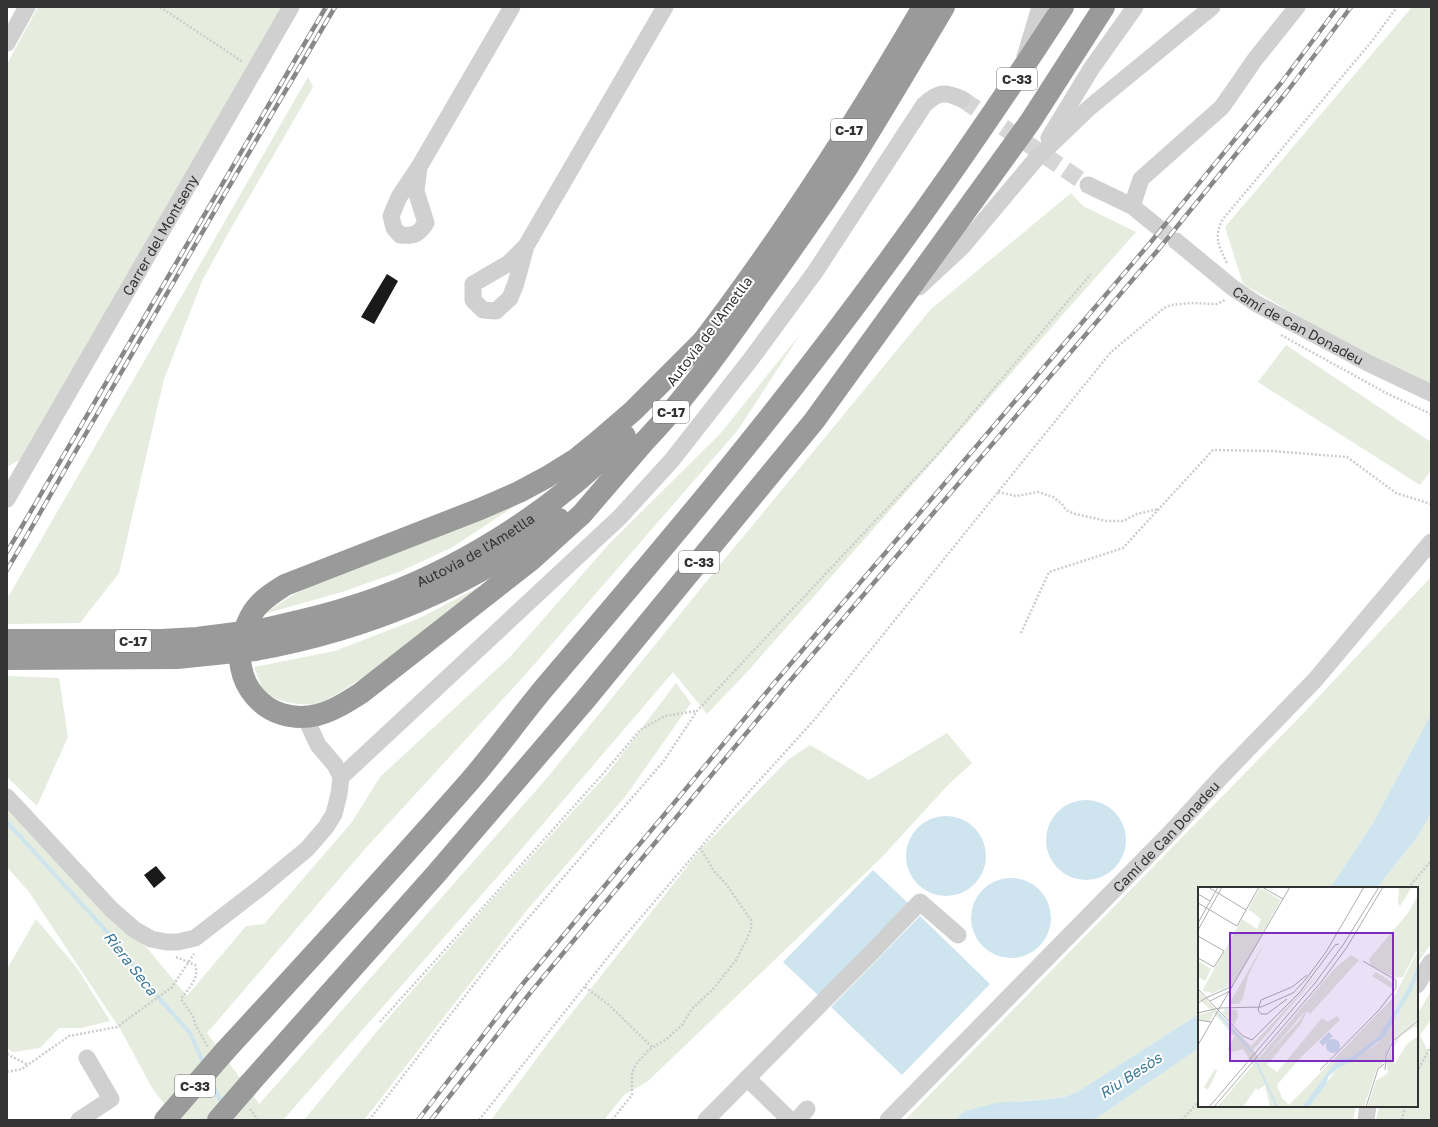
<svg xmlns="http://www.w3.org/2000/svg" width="1438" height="1127" font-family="'Golos Text',sans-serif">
	<rect width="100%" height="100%" fill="#fff"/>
	<!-- green -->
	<path fill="#e6ecde" d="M38 7H283L28 455 7 467V64Z
		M1412 7H1431V385L1379 363 1243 284 1225 227Z
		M308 77 313 87 230 230 203 279 164 379 119 573 80 623 7 624V599Z
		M1071 193 1083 206 1136 232 747 672 707 714 673 672 507 866 283 1120H177L152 1088 122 1032 29 892 7 867V810L47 852 147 948 187 996 246 926 264 924 352 822 380 777 510 657 609 544 720 434 801 333 738 430 525 675 364 850 207 1033 260 1105 261 1102 547 778 719 566 930 310Z
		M1286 345 1431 442V471L1420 485 1258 382Z
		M538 491 451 548 399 572 342 592 264 614 291 596 337 573Z
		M498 577C450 613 404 651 354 683 343 690 326 702 314 704 295 706 280 701 264 693L254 667 335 651 420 618Z
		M1431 577V714L1373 823 1330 888H1199V1014L1077 1092 1065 1097 1041 1100 1018 1101 965 1111 955 1120H905L1297 720Z
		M7 676 59 678 68 737 37 806 7 777Z
		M676 683 691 703 625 797 527 910 364 1120H304L383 1024 487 905 608 773Z
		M947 733 972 763 949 784 881 858 648 1081 624 1095 604 1120H491L549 1042 701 849 789 759 810 745 869 780Z
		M1431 813V944L1417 964V888H1377L1418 836Z
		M36 919 77 968 110 1021 81 1028H59L40 1048 13 1052 7 1048V969Z
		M1431 991V1020L1420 1035 1431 1057V1120H1376L1379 1106H1417V1015Z
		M1199 1048V1106H1356L1353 1120H1094Z"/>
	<!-- water -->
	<path fill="#cee4ee" d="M1431 714V813L1418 836 1377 888H1330L1373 823Z
		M1046 840a40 40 0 1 1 80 0a40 40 0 1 1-80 0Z
		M906 856a40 40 0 1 1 80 0a40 40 0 1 1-80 0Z
		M873 870 909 904 820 997 783 962Z
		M971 918a40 40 0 1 1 80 0a40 40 0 1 1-80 0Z
		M920 916 990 984 902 1075 831 1007Z
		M1199 1014V1048L1094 1120H955L965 1111 996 1103 1007 1102 1041 1100 1065 1097 1077 1092Z"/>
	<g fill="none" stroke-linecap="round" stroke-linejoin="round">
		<!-- stream -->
		<path stroke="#cee4ee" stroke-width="4" d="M7 822 119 945 145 982 190 1033 204 1064
			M210 1078 222 1104"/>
	</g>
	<!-- building -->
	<path fill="#1a1a1a" d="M387 274 398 281 374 324 361 317Z
		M156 866 166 878 154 888 144 875Z"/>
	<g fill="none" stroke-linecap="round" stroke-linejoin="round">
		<!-- minor-tunnel -->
		<path stroke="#d6d6d6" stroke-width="17" stroke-dasharray="17 8" stroke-linecap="butt" d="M962 99 1088 185
			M1154 224 1176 241"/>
		<!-- path -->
		<path stroke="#cdcdcd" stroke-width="2.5" stroke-dasharray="2 2" stroke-linecap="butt" d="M160 7 243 62
			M1227 263C1219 246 1213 237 1223 219L1372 41 1397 7
			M1281 335 1386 393 1431 414
			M998 492 1016 496 1038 492 1053 497 1062 504 1066 510 1075 514 1107 521H1123L1137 514 1158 509
			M1021 633 1049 572 1123 548 1213 450 1273 451 1347 457 1396 493 1431 504
			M1408 888 1431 861
			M176 957 195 965C200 978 188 989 181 999L193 1016 196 1026 208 1047
			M585 987 609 1005 653 1048
			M380 1022 602 775 640 730 665 716 696 711
			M7 1054 28 1065
			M7 1072 22 1069 69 1036 117 1027 172 987 194 954
			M1417 1072 1431 1046
			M250 1109 258 1120
			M369 1120 499 952 663 762 697 711 937 455 1091 274
			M479 1120 620 942 730 813 815 719 1111 352 1164 308 1171 305 1190 303 1217 304 1225 300
			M612 1120 632 1095V1073L636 1064 649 1050 668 1038 682 1025 692 1009 714 988 736 960 747 939 751 929V920L726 884 714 871 700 848
			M1182 1120 1199 1101
			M1402 1120 1405 1106"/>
		<!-- minor -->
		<g stroke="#d0d0d0" stroke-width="17">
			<path d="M7 43 27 7"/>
			<path d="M1025 57 1040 7"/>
			<path d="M1049 138 1091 69 1135 7"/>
			<path d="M419 167 416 191 426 223C418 235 414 236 400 235L394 228 391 216 399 197 419 167 512 7"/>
			<path d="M1088 185 1132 206 1154 224"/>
			<path d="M1132 206 1141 179 1222 107 1256 58 1297 7"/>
			<path id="s1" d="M1176 241 1233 288 1257 304 1368 363 1431 393"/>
			<path d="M526 246 516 283 510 298 496 311 483 310 473 300V284L509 263 526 246 665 7"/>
			<path d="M919 287 962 247 1036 159 1089 108 1212 7"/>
			<path id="s2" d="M7 499 291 7"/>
			<path d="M341 777 620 517 672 460 751 359 815 272 924 105C938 92 944 91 962 99"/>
			<path d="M7 797 112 910 135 930 151 939 166 942H178L195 938 260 888 307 849 326 827 334 814 339 794 341 777 335 765 318 745 305 717"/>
			<path d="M1417 985 1431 962"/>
			<path d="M747 1078 790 1120"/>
			<path d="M79 1120 111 1099 87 1058"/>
			<path d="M706 1120 876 948 920 902 958 935"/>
			<path d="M797 1120 807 1109"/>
			<path id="s3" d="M888 1120 1172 831 1222 776 1315 680 1431 542"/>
			<path d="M1366 1120 1368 1106"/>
		</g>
		<!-- highway -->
		<g stroke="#9a9a9a" stroke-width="22">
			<path d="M693 354C778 244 853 127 923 7"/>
			<path d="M643 443 582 514 531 560 361 693C347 702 333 711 317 715 266 727 227 681 244 632 247 623 250 615 256 608 264 598 274 592 285 585L480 509 519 492 547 477 576 459 597 442 633 411 701 343"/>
			<path d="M633 453C681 406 720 350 759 295 789 253 819 211 847 168 880 115 912 61 944 7"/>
			<path id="s4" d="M259 630C290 623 320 617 350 607 439 580 528 527 597 464 606 455 615 445 625 436"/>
			<path d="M255 650C362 631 473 587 559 519"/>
			<path d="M225 1051C307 962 389 873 469 782 496 751 519 718 545 687 613 607 682 527 748 444 861 304 965 158 1063 7"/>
			<path d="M250 1083 436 874 585 700 814 421 1030 122 1104 7"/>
		</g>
		<defs>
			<path id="rail" d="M7 552 326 7
				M7 570 217 207 335 7
				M418 1120 521 986 776 681 1150 243 1281 83 1338 7
				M431 1120 530 993 784 688 1158 250 1289 89 1351 7"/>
		</defs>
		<!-- rail casing -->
		<use href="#rail" stroke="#888" stroke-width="4.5"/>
		<!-- rail -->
		<use href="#rail" stroke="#fff" stroke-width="3" stroke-dasharray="9" stroke-linecap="butt"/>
		<!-- highway-bridge -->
		<path stroke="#9a9a9a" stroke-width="22" d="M7 640H161L197 638 259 630
			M7 659 177 658 255 650
			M165 1120 225 1051
			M218 1120 250 1083"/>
	</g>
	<g text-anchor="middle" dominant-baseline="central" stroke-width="4" stroke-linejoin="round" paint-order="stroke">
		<!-- shield labels -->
		<g fill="#fff" stroke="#707070" stroke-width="1">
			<rect x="997" y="68" width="40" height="22" rx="3"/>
			<rect x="831" y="119" width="36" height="22" rx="3"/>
			<rect x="653" y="401" width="36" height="22" rx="3"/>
			<rect x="679" y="551" width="40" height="22" rx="3"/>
			<rect x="115" y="630" width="36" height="22" rx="3"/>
			<rect x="175" y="1075" width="40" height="22" rx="3"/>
		</g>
		<g font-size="13" font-weight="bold" fill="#333">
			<text x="1017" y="79">C-33</text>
			<text x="849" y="130">C-17</text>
			<text x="671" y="412">C-17</text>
			<text x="699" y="562">C-33</text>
			<text x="133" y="641">C-17</text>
			<text x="195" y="1086">C-33</text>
		</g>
		<!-- street labels -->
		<g font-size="14" fill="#333" stroke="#fff">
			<text stroke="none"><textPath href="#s2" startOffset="305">Carrer del Montseny</textPath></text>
			<text stroke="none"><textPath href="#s1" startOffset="149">Camí de Can Donadeu</textPath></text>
			<text transform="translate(709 331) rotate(-53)">Autovia de l'Ametlla</text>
			<text stroke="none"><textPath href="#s4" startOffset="232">Autovia de l'Ametlla</textPath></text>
			<text stroke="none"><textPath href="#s3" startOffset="397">Camí de Can Donadeu</textPath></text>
		</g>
		<!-- water labels -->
		<g font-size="15" font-style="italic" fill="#3d7b98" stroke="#fff">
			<text transform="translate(131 963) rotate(52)">Riera Seca</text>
			<text transform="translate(1130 1075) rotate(-33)">Riu Besòs</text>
		</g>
	</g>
	<!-- overview -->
	<g transform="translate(1198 887)">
		<rect width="220" height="220" fill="#fff"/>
		<path d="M201 0H214L202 19 200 16ZM62 1 83 13 35 98 15 106 4 104 44 32 59 42 63 32 50 22ZM220 8V61L205 90 198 91 173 78 171 72 210 26ZM67 55 50 89 45 111 41 117H31ZM220 64V78L210 101 181 149 154 170 146 171 135 178 104 220H72L67 198 60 203 58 201 45 220H19L55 178 45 162 33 165 29 163 36 150 39 153 16 126 11 135 0 132V128L14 124 0 111V104L53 159 123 84 55 163 61 171 137 81 153 68 161 73 112 127 109 124 103 137 69 178 79 185 124 131 130 135 139 129 142 133 103 170 79 198 84 211 91 218 195 111ZM108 123 101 134 64 174ZM0 74 13 82 7 94 0 90ZM178 85 196 97 193 101 174 89ZM220 87V131L193 155 184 178 178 184 166 220H111L138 183 176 159 186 150ZM27 122 39 123 40 130 36 138 24 126ZM220 134V140H216L203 149 193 164 194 175 197 176 209 157 220 149V220H169L178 194 190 186 188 173 198 152ZM17 182 19 184 10 203 6 200Z" fill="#e6ecde" fill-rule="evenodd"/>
		<path d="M220 78V87L215 101 186 150 155 174 139 182 130 190 129 196 111 220H104L135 178 141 172 154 170 181 149 210 101ZM131 145 135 149 125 159 121 155ZM128 159a7 7 0 1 1 14 0a7 7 0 1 1-14 0Z" fill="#cee4ee"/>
		<path fill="none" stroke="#cee4ee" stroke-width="2" d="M20 126 54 165M58 174 79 220"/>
		<path fill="none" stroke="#adadad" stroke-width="1" d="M10 0 48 23M64 0 85 12M0 7 12 14M0 16 39 39 61 0M0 36 20 0M0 43 24 0M0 49 26 64 16 80 0 71M0 102 45 149 54 153 102 105 137 58 141 57M10 110 35 99M89 112 69 127H63L60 123 63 113 94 100 109 88M12 114 32 104M0 116 11 109M0 126 21 121 63 120 95 106 108 92 128 65 166 0M0 133 13 135M0 158 92 0M122 183 181 123 198 101V93L165 74M187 183 188 169 195 154 220 133M11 220 117 96 145 58 181 0M16 220 124 94 149 60 185 0M168 220 180 182 186 177"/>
		<path fill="#7b2cbf" fill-opacity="0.15" stroke="#7b2cbf" stroke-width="2" d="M32 46H195V174H32Z"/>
		<rect width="220" height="220" fill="none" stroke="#333" stroke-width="2"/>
	</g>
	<!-- border -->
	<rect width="1438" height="1127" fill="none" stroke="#333333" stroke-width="16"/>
</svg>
